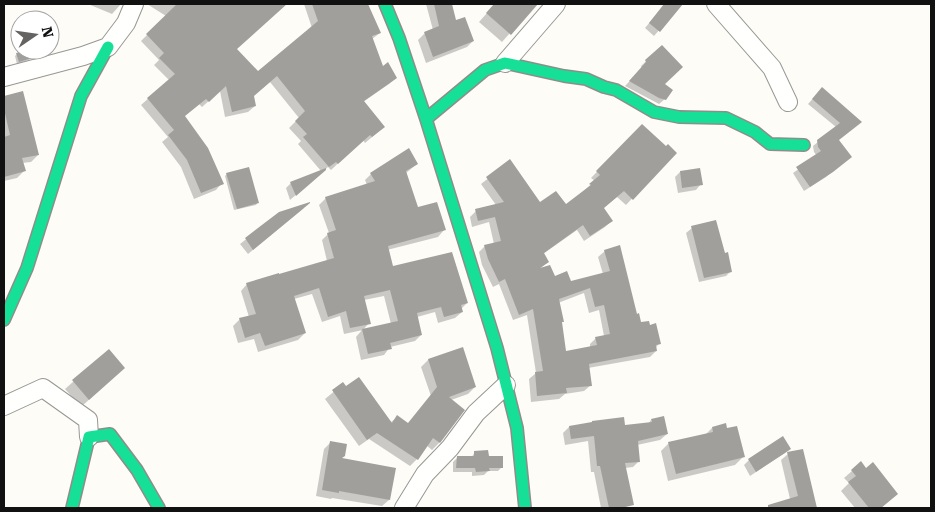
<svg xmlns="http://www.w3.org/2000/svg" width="935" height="512" font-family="'Roboto Serif',serif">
	<rect width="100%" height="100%" fill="#fdfcf7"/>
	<!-- shadow -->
	<path fill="#0003" fill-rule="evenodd" d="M88 4H121L112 14Z
		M147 4H286L236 49 258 73 312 28 304 4H350L351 6 359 4H367L380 33 372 39 382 68 396 78 389 84 363 102 377 133 365 143 363 140 331 170 328 167 290 200 286 188 291 183 321 171 298 144 301 141 289 128 299 118 270 82 253 96 255 106 248 112 225 117 220 91 202 107 199 104 183 117 222 183 216 190 194 199 181 167 162 142 168 137 141 105 169 80 154 65 159 60 141 41 166 16Z
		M426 4H451L455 22 473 41 467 47 426 63 418 40 424 34 433 30Z
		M495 4H536L502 42 479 22Z
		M665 4H675L679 7 654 36 645 28Z
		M662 46 665 99 659 104 625 86 642 68 641 66Z
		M17 54 31 58 29 60 17 64 15 56Z
		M22 92 38 155 31 162 22 163 24 171 17 178 4 181V97Z
		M817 94 860 122 838 140 845 161 826 177 804 191 793 173 817 156 814 152 813 146 836 127 808 104Z
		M642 125 666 148 675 153 626 205 617 197 603 208 611 221 605 227 584 241 577 230 543 254 547 262 540 269 555 277 570 282 603 274 598 257 605 251 640 324 659 344 655 348 656 351 650 357 588 368 591 385 584 391 565 394 559 399 531 402 529 379 536 373 527 315 513 320 499 284 493 287 482 265 479 252 485 246 494 244 489 222 472 227 470 217 476 211 496 205 481 184 510 161 540 204 566 206 595 181 591 178ZM584 293 589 313 599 310 604 336 596 338 590 344V348L565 353 558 303Z
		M417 164 406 173 417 209 444 230 438 237 387 250 392 268 467 303 461 309 462 312 455 318 438 323 435 312 417 317 421 335 415 341 390 347 384 355 361 360 356 337 362 330 391 324 384 296 364 300 369 323 363 330 344 334 340 316 322 322 312 294 294 299 305 333 298 340 258 352 254 339 238 343 233 326 240 319 249 317 241 291 247 284 327 261 322 240 329 233 319 205 326 198 367 185 365 180 371 174Z
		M699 169 701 184 696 190 678 193 675 177 680 172Z
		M227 174 258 202 256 205 234 210 225 176Z
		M304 208 248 254 240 244 280 213Z
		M692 228 725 254 731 271 726 276 699 282 686 233Z
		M462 348 475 387 468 394 451 400 463 410 439 443 432 450 426 445 417 459 410 466 369 439 359 446 325 399 343 384 390 423 397 417 408 424 431 396 421 367 428 360Z
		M109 350 124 368 81 407 65 389Z
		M651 420 667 434 660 440 637 445 639 461 633 467 625 468 615 482V508H601L594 472H591L588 441 565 445 563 433 569 427H624L648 424Z
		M712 428 743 457 735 465 668 481 661 451 669 443 705 435Z
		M783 438 790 448 785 453 750 476 744 465 749 460Z
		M330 443 340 459 389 500 382 506 332 498 331 499 316 496 324 449Z
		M475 452 488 457 502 467 498 471H488L484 475 472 476V472H453V462L457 458H471Z
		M788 454 811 491 816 508H768L771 505 790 499 781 460Z
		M866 470 897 494 881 508H855L841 491 849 483 844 478 852 471Z"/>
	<!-- building -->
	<path fill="#a19f9c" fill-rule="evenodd" d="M177 4H287L237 49 258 71 318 21 312 4H368L381 33 372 36 383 66 388 62 397 78 364 101 385 127 372 137 370 135 338 164 336 162 329 167 303 137 307 134 295 121 305 111 277 76 254 96 256 106 232 112 226 86 209 102 206 99 185 116 208 148 224 184 201 193 187 160 168 135 174 130 147 98 175 74 159 58 164 53 146 34Z
		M434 4H452L456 20 465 17 474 41 433 57 424 32 439 26Z
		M494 4H538L511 35 486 13Z
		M664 4H683L660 32 649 23Z
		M662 45 683 67 665 84 673 90 666 100 659 98 629 81 646 62 645 60Z
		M30 50 32 58 19 62 16 53Z
		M822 87 862 122 839 140 852 157 833 172 810 187 796 167 821 151 818 147 817 140 840 123 812 99Z
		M23 91 39 155 22 158 26 171 4 177V137L10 135 4 109V96Z
		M642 124 666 146 668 144 677 153 633 200 624 191 604 208 613 221 590 236 583 225 544 253 549 262 540 268 550 265 555 276 567 271 571 281 610 271 604 250 620 245 637 314 639 313 641 322 649 321 650 325 656 323 661 344 656 345 657 351 589 364 592 386 566 388 567 393 537 396 535 372 543 371 533 309 519 315 505 279 499 282 488 259 484 245 501 241 495 217 478 221 475 209 504 202 486 177 510 159 540 202 556 191 566 204 591 185 589 184 600 175 596 171ZM590 288 595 307 604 305 610 334 595 337 597 345 566 351 562 322H564L559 299Z
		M409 148 418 164 406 171 418 207 437 202 446 230 388 246 393 266 452 252 468 303 461 305 463 312 444 317 441 307 417 313 422 335 390 343 392 349 368 354 362 329 398 321 390 290 364 296 371 324 350 328 346 311 328 317 319 288 294 296 306 333 265 346 260 333 245 338 239 318 256 314 246 283 279 273V274L334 258 327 233 336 230 325 197 375 181 370 173Z
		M249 167 259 203 237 209 226 173Z
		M326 168V170L296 196 290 182Z
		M700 168 703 185 682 188 680 171Z
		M310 202V203L253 250 245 238 279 212Z
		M716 220 725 253 728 252 732 272 704 278 691 226Z
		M463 347 476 387 449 397 465 410 440 443 433 438 418 460 377 433 367 440 332 390 343 382 346 386 359 377 392 423 397 415 408 423 437 387 428 359Z
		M109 349 125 368 89 400 72 380Z
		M664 416 668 434 638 441 640 462 625 463 634 505 621 508H609L600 466H597L594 436 571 439 569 426 592 422V421L624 417 625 425 652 422 651 419Z
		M726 423 727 428 737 426 745 457 676 474 668 442 713 432 712 427Z
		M783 436 791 449 756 472 748 459Z
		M330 441 347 444 345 456 342 458 396 468 390 500 339 491V493L322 490Z
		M803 449 817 508H768V505L798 496 787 452Z
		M488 450 489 456H503V468H489L490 471 476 472 475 468H456L457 456H474V451Z
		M861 461 866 468 873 462 898 494 881 508H869L848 482 856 476 851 470Z"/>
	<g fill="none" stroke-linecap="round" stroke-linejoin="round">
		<defs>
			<path id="street" d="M716 4 772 68 788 102
				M505 63 556 4
				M4 77 83 56 108 47 126 23 134 4
				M4 406 43 388 88 420 89 437
				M404 508 425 474 450 448 476 413 506 385"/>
			<path id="fast" d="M385 4 399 38 426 119 497 348 517 428 525 508
				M426 119 485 70 505 63 564 76 586 79 604 87 616 90 654 112 679 117 726 118 755 132 770 144 804 145
				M4 320 27 268 81 96 108 47
				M72 508 89 437 110 434 137 470 159 508"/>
		</defs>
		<!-- street casing -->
		<use href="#street" stroke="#979795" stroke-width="20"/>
		<!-- fast casing -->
		<use href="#fast" stroke="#8e8d8b" stroke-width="14"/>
		<!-- street -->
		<use href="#street" stroke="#fffffe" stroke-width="18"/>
		<!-- fast -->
		<use href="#fast" stroke="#16e098" stroke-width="11"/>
	</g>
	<!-- border -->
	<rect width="935" height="512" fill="none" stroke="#111111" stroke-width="10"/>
	<!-- north arrow -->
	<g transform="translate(35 35) rotate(77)"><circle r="24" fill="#ffffff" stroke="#a0a0a0"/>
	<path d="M0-4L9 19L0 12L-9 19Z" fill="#646362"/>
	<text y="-8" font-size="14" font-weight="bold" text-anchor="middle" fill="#111111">N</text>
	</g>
</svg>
